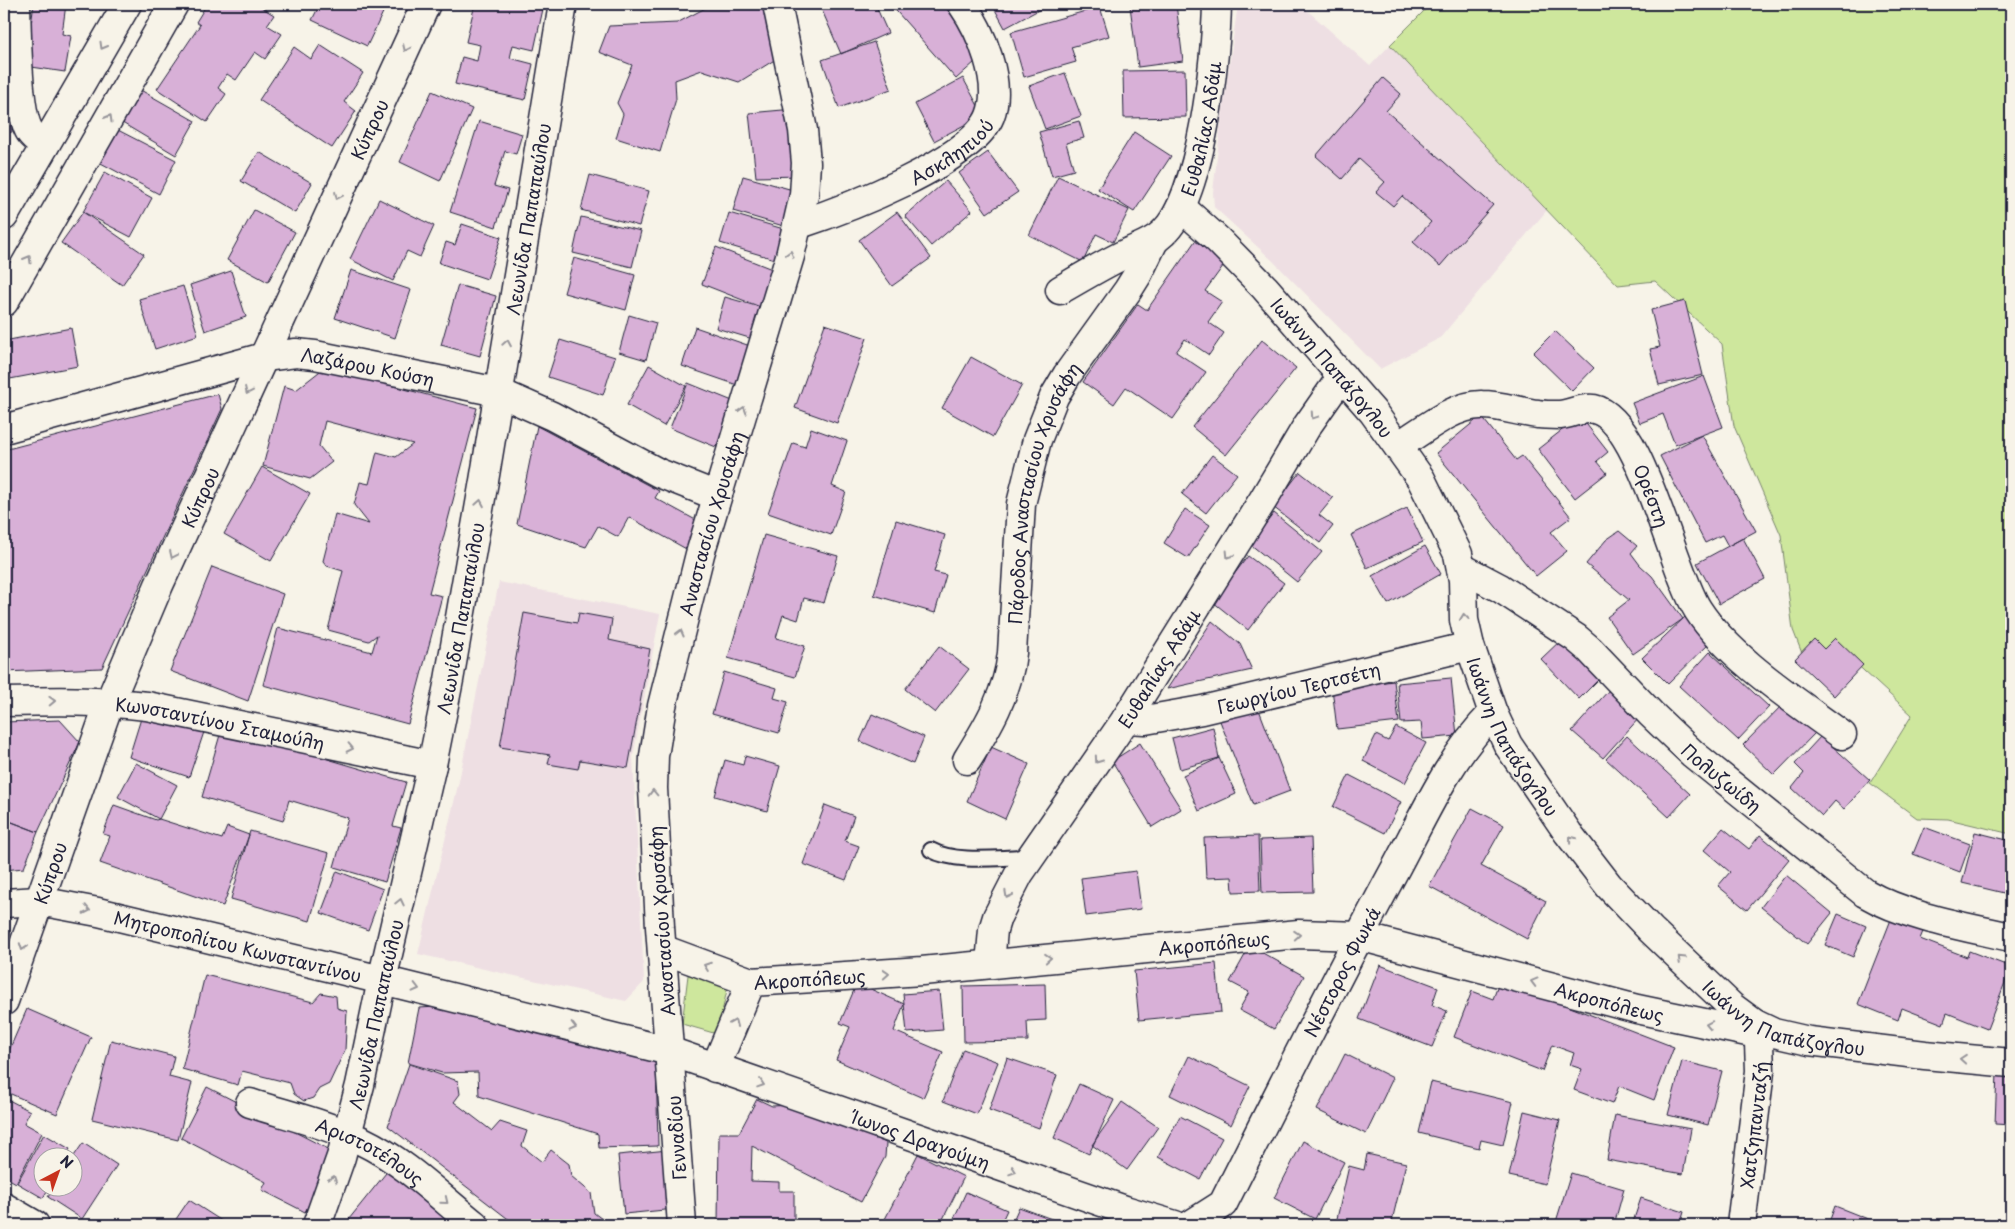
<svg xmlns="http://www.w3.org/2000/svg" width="2015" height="1229" font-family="'Playpen Sans',sans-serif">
	<rect width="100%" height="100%" fill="#f7f3e8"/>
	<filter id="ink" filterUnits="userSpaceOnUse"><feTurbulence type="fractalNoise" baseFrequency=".02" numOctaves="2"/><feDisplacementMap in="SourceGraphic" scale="10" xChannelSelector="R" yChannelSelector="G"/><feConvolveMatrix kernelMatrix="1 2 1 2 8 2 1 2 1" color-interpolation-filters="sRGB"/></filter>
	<g filter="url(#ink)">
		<!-- built -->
		<path fill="#eedfe3" d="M1238 4H1300L1370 66 1390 45 1547 210 1440 338 1380 369 1272 260 1214 207 1213 192 1220 130Z
			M499 582 660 614 633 757 644 982 626 1001 418 954 459 781Z"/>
		<!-- green -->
		<path fill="#cee79d" stroke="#78846c" d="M1431 4H2011V834L1948 819 1917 818 1870 783 1912 715 1840 649 1808 669 1793 630 1781 535 1734 426 1722 344 1655 281 1618 285 1390 45Z
			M689 967 730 977 717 1034 682 1024Z"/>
		<!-- building -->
		<path fill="#d8b0d7" stroke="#22223b" d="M34 4H66L62 34 71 36 65 72 25 66Z
			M207 4H256L274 15 267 25 282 34 265 59 255 52 236 80 227 74 218 88 226 94 207 122 157 89 200 25 196 22Z
			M320 4H387L367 46 312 20Z
			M475 4H519L543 9 534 50 513 45 510 58 533 64 525 100 455 84 462 57 477 61 480 45 466 42Z
			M713 4H764L776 59 739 82 702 70 675 80 676 99 660 152 616 138 623 114 617 103 632 65 599 52 609 26 677 23Z
			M831 4H875L888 33 841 54 821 8Z
			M890 4H942L985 53 956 79Z
			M992 4H1045L1046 6 1005 28Z
			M1148 4H1176L1183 61 1138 67 1130 6Z
			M1100 7 1109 36 1071 47 1076 62 1024 77 1011 32Z
			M874 42 891 89 839 108 822 60Z
			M320 45 363 73 344 102 356 111 332 148 259 100 294 47 311 59Z
			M1185 70 1186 117 1124 118 1123 71Z
			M1065 73 1081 116 1045 129 1029 86Z
			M963 78 983 115 934 141 915 104Z
			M1383 78 1401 94 1386 111 1493 205 1440 266 1413 242 1431 222 1402 196 1393 206 1376 192 1385 182 1359 159 1342 179 1316 156Z
			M137 88 195 121 176 155 119 121Z
			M4 90 12 132 4 133Z
			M432 91 472 109 440 181 400 162Z
			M794 109 801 176 756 177 749 113Z
			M479 121 522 134 516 154 505 151 494 186 508 190 496 227 450 212Z
			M1079 121 1084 138 1066 143 1074 170 1052 176 1039 132Z
			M114 128 176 160 159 194 97 161Z
			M1134 132 1171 156 1134 212 1098 189Z
			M259 152 312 183 295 213 241 181Z
			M988 152 1018 192 987 213 959 173Z
			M105 172 152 198 131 237 83 212Z
			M590 175 649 191 639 226 581 210Z
			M743 176 800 192 790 228 733 211Z
			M1058 176 1129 210 1113 242 1096 234 1083 262 1029 235Z
			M946 181 972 211 931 246 905 216Z
			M379 199 434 226 420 257 407 251 393 281 350 259Z
			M254 210 295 232 268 282 227 260Z
			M83 212 144 254 122 285 61 243Z
			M897 212 931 258 892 286 859 240Z
			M729 213 787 230 778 260 720 243Z
			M581 217 641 231 632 267 573 253Z
			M462 224 501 237 487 279 439 263 446 242 455 245Z
			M1195 241 1226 262 1205 291 1222 302 1208 322 1224 333 1209 355 1185 339 1176 352 1206 372 1173 419 1126 387 1114 404 1083 382 1138 304 1147 310Z
			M716 247 777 271 763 308 702 284Z
			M574 258 635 275 626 310 564 293Z
			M351 270 411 290 395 338 335 318Z
			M231 271 246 317 205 331 190 285Z
			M458 285 496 296 480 356 441 345Z
			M183 286 198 335 155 349 139 299Z
			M725 297 763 308 756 340 716 328Z
			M1685 301 1703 375 1659 385 1650 349 1660 347 1651 310Z
			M629 315 656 323 646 360 619 352Z
			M825 324 867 338 837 423 795 408Z
			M695 327 756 348 743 387 682 366Z
			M71 328 78 366 10 379 4 341Z
			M1555 331 1594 368 1572 391 1533 353Z
			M560 340 615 357 603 395 548 377Z
			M1262 340 1296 368 1226 455 1192 427Z
			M971 357 1022 385 993 437 942 408Z
			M649 365 686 386 664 426 627 405Z
			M324 368 477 408 429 593 442 596 408 724 263 685 278 628 372 652 377 635 369 641 328 630 343 571 327 566 323 561 335 514 369 524 354 505 360 482 369 484 377 452 396 457 413 444 325 421 319 446 332 462 310 479 263 466 284 386 296 390Z
			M1704 376 1723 427 1675 445 1663 414 1640 423 1632 403Z
			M688 383 735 402 716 447 670 428Z
			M218 394 222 409 102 668 4 672V450Z
			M1481 416 1516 460 1522 456 1571 517 1551 532 1567 551 1536 576 1436 453Z
			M1580 416 1608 452 1597 461 1607 473 1575 498 1538 449Z
			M537 426 659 491 655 498 703 524 688 550 629 517 618 537 598 526 586 547 517 524Z
			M811 428 847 441 832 486 846 492 831 535 768 513 793 443 805 447Z
			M1702 435 1756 531 1728 546 1722 535 1705 543 1660 456Z
			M1212 455 1237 474 1206 513 1182 494Z
			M262 467 310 494 271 561 224 534Z
			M1300 472 1333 498 1319 515 1333 526 1320 543 1273 507Z
			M1407 508 1423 542 1367 568 1351 535Z
			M1185 509 1210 525 1188 558 1164 543Z
			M1274 513 1322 552 1297 582 1250 544Z
			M896 520 945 535 934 572 946 575 935 613 874 595Z
			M1619 531 1637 546 1631 553 1640 565 1652 576 1683 619 1633 654 1607 617 1629 600 1586 564 1606 540Z
			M764 535 838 556 824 603 804 598 798 620 783 615 776 638 805 646 795 677 728 658Z
			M1743 538 1765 579 1719 604 1697 563Z
			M1425 546 1441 574 1388 604 1372 576Z
			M1248 556 1284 583 1248 630 1213 602Z
			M212 567 283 594 248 701 170 671Z
			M524 613 577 623 579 613 612 619 609 640 650 649 628 768 580 760 578 769 548 764 550 755 500 747Z
			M1687 615 1712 641 1668 684 1642 658Z
			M1212 621 1240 644 1252 670 1167 689Z
			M1563 638 1601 677 1579 699 1541 659Z
			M1835 638 1863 665 1834 696 1795 659 1814 639 1824 649Z
			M939 646 969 669 935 713 905 689Z
			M1710 652 1769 707 1738 740 1679 686Z
			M724 672 777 688 774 698 788 702 779 733 712 714Z
			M1451 678 1457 736 1423 739 1421 722 1401 723 1397 683Z
			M1394 681 1399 722 1337 729 1332 688Z
			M1610 689 1640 717 1603 758 1572 731Z
			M1786 701 1817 731 1774 775 1743 745Z
			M1258 707 1290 791 1253 805 1220 721Z
			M143 712 204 732 189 777 129 757Z
			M872 714 924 737 913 764 860 741Z
			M60 720 80 742 38 832 4 819V722Z
			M1213 727 1219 758 1180 769 1172 738Z
			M1396 727 1426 743 1405 783 1363 761 1376 735 1388 741Z
			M222 728 406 782 393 826 401 828 385 882 334 867 348 818 289 800 283 821 202 797Z
			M1627 736 1690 794 1669 817 1606 759Z
			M1821 736 1870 780 1844 809 1835 801 1822 816 1792 788 1804 773 1795 764Z
			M1140 743 1181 809 1152 827 1112 761Z
			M991 747 1029 764 1005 819 967 801Z
			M745 756 780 766 767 811 715 796 725 760 743 765Z
			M1219 758 1236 794 1199 811 1183 775Z
			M136 763 177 785 159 819 118 797Z
			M1349 775 1401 802 1385 833 1333 807Z
			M114 805 156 820 159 819 222 839 227 827 249 835 223 906 100 863 110 836 103 834Z
			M825 805 854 816 845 841 859 846 846 880 803 864Z
			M1472 808 1504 825 1481 866 1546 901 1527 939 1429 886Z
			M4 819 38 832 24 868 4 870Z
			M1924 827 1970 844 1960 872 1913 854Z
			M1723 828 1749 849 1760 835 1789 859 1747 910 1718 886 1730 872 1704 850Z
			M250 831 329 853 310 921 231 899Z
			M1975 832 2011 841V883L2008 894 1962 883Z
			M1258 836 1260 891 1233 892 1232 877 1206 878 1204 838Z
			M1311 838 1313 892 1262 893 1260 840Z
			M337 871 383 889 368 930 321 913Z
			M1136 871 1141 909 1086 916 1081 878Z
			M1786 875 1832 913 1807 944 1761 907Z
			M1838 914 1866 926 1853 957 1825 945Z
			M1892 917 1924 929 1920 939 1967 957 1969 951 2011 967 1987 1029 1947 1013 1943 1024 1902 1008 1898 1020 1858 1004Z
			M1250 946 1304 976 1274 1029 1239 1010 1249 992 1230 982Z
			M1216 963 1221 1012 1139 1020 1134 971Z
			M1380 965 1438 987 1432 1005 1447 1011 1432 1047 1359 1019Z
			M205 975 313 1002 321 993 336 996 337 1008 347 1011 345 1050 329 1084 319 1089 313 1098 304 1101 294 1094 290 1083 242 1071 238 1085 182 1069Z
			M1500 980 1674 1047 1654 1100 1619 1086 1612 1104 1574 1090 1582 1069 1570 1065 1574 1053 1552 1045 1542 1071 1454 1037 1472 991 1493 999Z
			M857 983 904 1004 894 1031 943 1052 923 1098 836 1060 850 1027 840 1023Z
			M1045 984 1046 1020 1027 1021 1028 1041 964 1042 963 986Z
			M939 991 943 1030 907 1033 903 994Z
			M455 1006 656 1058 658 1146 599 1148 598 1134 479 1096 478 1072 442 1073 408 1063 419 1008Z
			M27 1009 91 1037 57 1114 4 1091V1062Z
			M111 1040 174 1056 169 1077 192 1083 178 1140 92 1119Z
			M963 1049 998 1062 977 1114 943 1101Z
			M1345 1054 1393 1078 1366 1134 1317 1110Z
			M1189 1056 1250 1086 1231 1125 1170 1095Z
			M1007 1058 1057 1075 1039 1128 989 1110Z
			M1682 1061 1722 1071 1708 1125 1668 1115Z
			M409 1064 458 1081 460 1094 454 1102 492 1131 500 1122 527 1131 522 1146 542 1162 551 1150 569 1164 571 1176 591 1193 594 1213 610 1225H516L388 1126Z
			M1997 1073H2011V1125L1995 1124Z
			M1431 1082 1513 1102 1503 1145 1481 1140 1479 1148 1419 1133Z
			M1079 1084 1114 1100 1089 1154 1054 1138Z
			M207 1087 336 1153 305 1212 262 1190 266 1182 181 1138Z
			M5 1098 30 1111 24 1123 42 1133 16 1183 4 1176Z
			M757 1099 772 1106 794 1105 886 1143 885 1157 861 1202 752 1146 751 1181 779 1182V1191H794V1225H718L719 1133H739Z
			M1122 1102 1158 1127 1127 1170 1092 1145Z
			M1524 1111 1560 1120 1545 1184 1509 1176Z
			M1615 1115 1691 1129 1683 1174 1607 1160Z
			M1180 1116 1222 1138 1200 1179 1158 1157Z
			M44 1134 70 1149 66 1156H42V1186H50L43 1198 17 1183Z
			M1303 1141 1344 1162 1315 1219 1274 1198Z
			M83 1143 117 1165 82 1219 48 1197 55 1186H72V1159Z
			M668 1150 675 1209 624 1214 618 1155Z
			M918 1154 964 1177 940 1225H882Z
			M1367 1154 1406 1163 1391 1225H1346L1336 1223 1349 1166 1364 1170Z
			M394 1163 458 1215 450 1225H412L406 1220 402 1225H357L349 1219Z
			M1571 1173 1624 1189 1614 1225H1555Z
			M966 1192 1007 1210 1000 1225H951Z
			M1641 1198 1684 1212 1680 1225H1632Z
			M189 1200 228 1225H172Z
			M1835 1206 1883 1225H1828Z
			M1019 1207 1068 1225H1011Z"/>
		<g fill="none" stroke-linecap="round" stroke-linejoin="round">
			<defs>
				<path id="service" d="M931 850C956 864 1002 857 1030 857"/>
				<g id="minor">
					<path d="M16 4C17 31 17 113 30 132 34 138 40 141 45 145"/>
					<path id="s1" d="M1181 207 1218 240 1265 288 1373 412 1421 479 1458 554 1463 580 1464 620 1470 646 1493 713 1508 745 1568 833 1609 886 1651 930 1732 1007 1755 1024 1774 1033 1809 1041 1925 1055 2011 1063"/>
					<path d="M4 216 127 4"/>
					<path id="s2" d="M797 225C843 210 972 162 990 116 1003 82 981 31 962 4"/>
					<path id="s3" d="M1060 290C1082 277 1104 264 1127 253 1139 247 1153 243 1163 233 1202 197 1216 57 1217 4"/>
					<path d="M4 302 174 4"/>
					<path id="s4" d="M4 429 264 357 296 353 315 355 498 392 552 416 659 473 717 496"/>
					<path id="s5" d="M1398 446C1421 432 1454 404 1482 405 1501 405 1519 412 1538 414 1545 415 1553 415 1560 415 1571 414 1583 407 1594 409 1641 418 1672 570 1698 610 1729 658 1796 701 1842 735"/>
					<path id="s6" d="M1462 568 1500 588 1576 638 1590 650 1651 714 1693 754 1865 893C1906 917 1966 927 2011 937"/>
					<path id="s7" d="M4 702C52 701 99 700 147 706L432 765"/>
					<path id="s8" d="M1126 719 1145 720 1202 710 1470 646"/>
					<path id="s9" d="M967 760C988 726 1008 693 1012 653L1021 504 1037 440 1054 397 1067 375 1128 290 1138 274 1154 241"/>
					<path id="s10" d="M990 964 993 930 997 917 1019 874 1126 719 1263 500 1307 426 1342 376"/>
					<path id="s11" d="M250 1103C287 1115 327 1124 362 1141 404 1161 439 1196 475 1225"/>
					<path d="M4 1207 35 1225"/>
					<path id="s12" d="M682 1225 660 927 653 788 654 756 662 706 700 554 790 256 804 195 806 163 803 130 777 4"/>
					<path id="s13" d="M1190 1225 1223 1204C1279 1093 1334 982 1393 873 1423 818 1448 758 1493 713"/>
				</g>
				<g id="tertiary">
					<path id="s14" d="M4 903 39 901 98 912 382 980 669 1051 1125 1210 1175 1225"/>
					<path d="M662 949 751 982"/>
					<path id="s15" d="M715 1068 751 982 922 971 1299 934 1359 936 1637 1009 1757 1034"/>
					<path id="s16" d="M1741 1225 1760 1071 1759 1043 1755 1024"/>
				</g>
				<g id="secondary">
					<path id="s17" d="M4 1001 110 701 159 585 426 4"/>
					<path id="s18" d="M317 1225 341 1157 360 1085 382 980 432 765 449 680 484 481 563 4"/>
				</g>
			</defs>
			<!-- service casing -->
			<use href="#service" stroke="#22223b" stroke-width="18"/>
			<!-- minor casing -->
			<use href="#minor" stroke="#22223b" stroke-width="31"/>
			<!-- tertiary casing -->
			<use href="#tertiary" stroke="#22223b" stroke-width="31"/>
			<!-- secondary casing -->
			<use href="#secondary" stroke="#22223b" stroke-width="31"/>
			<!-- service -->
			<use href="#service" stroke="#f7f3e8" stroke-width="14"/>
			<!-- minor -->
			<use href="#minor" stroke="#f7f3e8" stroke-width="28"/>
			<!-- tertiary -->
			<use href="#tertiary" stroke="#f7f3e8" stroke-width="28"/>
			<!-- secondary -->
			<use href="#secondary" stroke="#f7f3e8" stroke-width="28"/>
		</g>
		<!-- one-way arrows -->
		<defs><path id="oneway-chevron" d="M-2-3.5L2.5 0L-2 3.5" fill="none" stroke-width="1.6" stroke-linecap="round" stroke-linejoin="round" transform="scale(1.25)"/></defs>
		<g stroke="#97959a">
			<use href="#oneway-chevron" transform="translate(103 46) rotate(120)"/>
			<use href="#oneway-chevron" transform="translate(406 48) rotate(115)"/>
			<use href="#oneway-chevron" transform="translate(109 118) rotate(-60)"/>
			<use href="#oneway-chevron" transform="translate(338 196) rotate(115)"/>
			<use href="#oneway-chevron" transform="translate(790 254) rotate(-74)"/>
			<use href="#oneway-chevron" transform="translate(28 259) rotate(-60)"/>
			<use href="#oneway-chevron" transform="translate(507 343) rotate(-80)"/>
			<use href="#oneway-chevron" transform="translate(248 391) rotate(115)"/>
			<use href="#oneway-chevron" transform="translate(743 410) rotate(-73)"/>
			<use href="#oneway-chevron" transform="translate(1314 416) rotate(124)"/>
			<use href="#oneway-chevron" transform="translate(480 503) rotate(-80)"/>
			<use href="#oneway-chevron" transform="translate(173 555) rotate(115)"/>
			<use href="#oneway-chevron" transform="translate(1229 555) rotate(122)"/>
			<use href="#oneway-chevron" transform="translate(1464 617) rotate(-96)"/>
			<use href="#oneway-chevron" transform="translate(680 633) rotate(-76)"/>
			<use href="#oneway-chevron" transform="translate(52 701) rotate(-2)"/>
			<use href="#oneway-chevron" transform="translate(350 748) rotate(12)"/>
			<use href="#oneway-chevron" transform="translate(1098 760) rotate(125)"/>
			<use href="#oneway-chevron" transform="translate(653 793) rotate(-92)"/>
			<use href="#oneway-chevron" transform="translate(1572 839) rotate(-128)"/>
			<use href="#oneway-chevron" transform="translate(1008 895) rotate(118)"/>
			<use href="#oneway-chevron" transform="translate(400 902) rotate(-77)"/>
			<use href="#oneway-chevron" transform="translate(87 910) rotate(12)"/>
			<use href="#oneway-chevron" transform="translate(1297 935) rotate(-4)"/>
			<use href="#oneway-chevron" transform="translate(23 947) rotate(110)"/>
			<use href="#oneway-chevron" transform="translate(1048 958) rotate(-5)"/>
			<use href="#oneway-chevron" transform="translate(1681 959) rotate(-136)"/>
			<use href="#oneway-chevron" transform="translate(707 966) rotate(-160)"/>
			<use href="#oneway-chevron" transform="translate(886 974) rotate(-4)"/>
			<use href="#oneway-chevron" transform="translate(1534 982) rotate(-165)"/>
			<use href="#oneway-chevron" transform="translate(416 988) rotate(14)"/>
			<use href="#oneway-chevron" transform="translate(734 1023) rotate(-67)"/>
			<use href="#oneway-chevron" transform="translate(1709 1025) rotate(-169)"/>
			<use href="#oneway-chevron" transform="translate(573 1027) rotate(14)"/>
			<use href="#oneway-chevron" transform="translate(1963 1059) rotate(-175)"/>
			<use href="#oneway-chevron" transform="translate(761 1084) rotate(19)"/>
			<use href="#oneway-chevron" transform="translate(1013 1171) rotate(19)"/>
			<use href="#oneway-chevron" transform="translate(333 1179) rotate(-71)"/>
			<use href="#oneway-chevron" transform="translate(445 1201) rotate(39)"/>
		</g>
	</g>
	<g text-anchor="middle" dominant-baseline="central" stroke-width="5" stroke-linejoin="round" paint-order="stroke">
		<!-- street labels -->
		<g font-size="18" fill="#22223b" stroke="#f7f3e8">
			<text stroke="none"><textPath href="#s3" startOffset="231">Ευθαλίας Αδάμ</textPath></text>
			<text stroke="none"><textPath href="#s17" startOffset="946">Κύπρου</textPath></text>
			<text stroke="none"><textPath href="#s2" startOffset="172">Ασκληπιού</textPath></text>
			<text stroke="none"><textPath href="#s18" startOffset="1029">Λεωνίδα Παπαπαύλου</textPath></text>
			<text stroke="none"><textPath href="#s4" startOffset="375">Λαζάρου Κούση</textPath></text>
			<text stroke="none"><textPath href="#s1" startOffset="221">Ιωάννη Παπάζογλου</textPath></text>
			<text stroke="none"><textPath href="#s9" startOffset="282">Πάροδος Αναστασίου Χρυσάφη</textPath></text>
			<text stroke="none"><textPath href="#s17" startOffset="541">Κύπρου</textPath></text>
			<text stroke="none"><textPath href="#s5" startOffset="316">Ορέστη</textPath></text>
			<text stroke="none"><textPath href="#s12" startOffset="710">Αναστασίου Χρυσάφη</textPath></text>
			<text stroke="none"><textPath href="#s18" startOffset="624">Λεωνίδα Παπαπαύλου</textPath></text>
			<text stroke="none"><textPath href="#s10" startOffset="345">Ευθαλίας Αδάμ</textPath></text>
			<text stroke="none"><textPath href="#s8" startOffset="176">Γεωργίου Τερτσέτη</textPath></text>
			<text stroke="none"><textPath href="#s7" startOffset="218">Κωνσταντίνου Σταμούλη</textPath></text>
			<text stroke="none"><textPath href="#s1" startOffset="641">Ιωάννη Παπάζογλου</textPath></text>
			<text stroke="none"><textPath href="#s6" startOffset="336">Πολυζωίδη</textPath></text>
			<text stroke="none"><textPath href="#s17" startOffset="136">Κύπρου</textPath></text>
			<text transform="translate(661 921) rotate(-94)">Αναστασίου Χρυσάφη</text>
			<text stroke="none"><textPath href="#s15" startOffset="558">Ακροπόλεως</textPath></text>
			<text stroke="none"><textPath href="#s14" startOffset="239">Μητροπολίτου Κωνσταντίνου</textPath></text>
			<text stroke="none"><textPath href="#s13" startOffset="300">Νέστορος Φωκά</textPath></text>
			<text stroke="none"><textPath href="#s15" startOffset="152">Ακροπόλεως</textPath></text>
			<text stroke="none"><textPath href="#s15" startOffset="962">Ακροπόλεως</textPath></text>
			<text stroke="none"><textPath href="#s1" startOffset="1046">Ιωάννη Παπάζογλου</textPath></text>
			<text stroke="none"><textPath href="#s18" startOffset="219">Λεωνίδα Παπαπαύλου</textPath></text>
			<text stroke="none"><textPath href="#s16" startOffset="101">Χατζηπανταζή</textPath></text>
			<text transform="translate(676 1138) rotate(-94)">Γενναδίου</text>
			<text stroke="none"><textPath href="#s14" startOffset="950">Ίωνος Δραγούμη</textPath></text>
			<text stroke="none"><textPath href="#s11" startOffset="130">Αριστοτέλους</textPath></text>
		</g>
	</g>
	<!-- margin -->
	<rect width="2015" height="1229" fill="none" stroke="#f7f3e8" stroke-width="20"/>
	<rect x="10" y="10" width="1995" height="1209" fill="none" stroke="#22223b" stroke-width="2" filter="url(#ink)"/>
	<!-- north arrow -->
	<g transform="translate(58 1172) rotate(41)"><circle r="24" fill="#f7f3e8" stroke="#a29fa3"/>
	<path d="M0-4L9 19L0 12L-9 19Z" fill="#c8321e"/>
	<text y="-8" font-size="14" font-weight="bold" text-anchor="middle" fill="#22223b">N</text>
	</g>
</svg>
